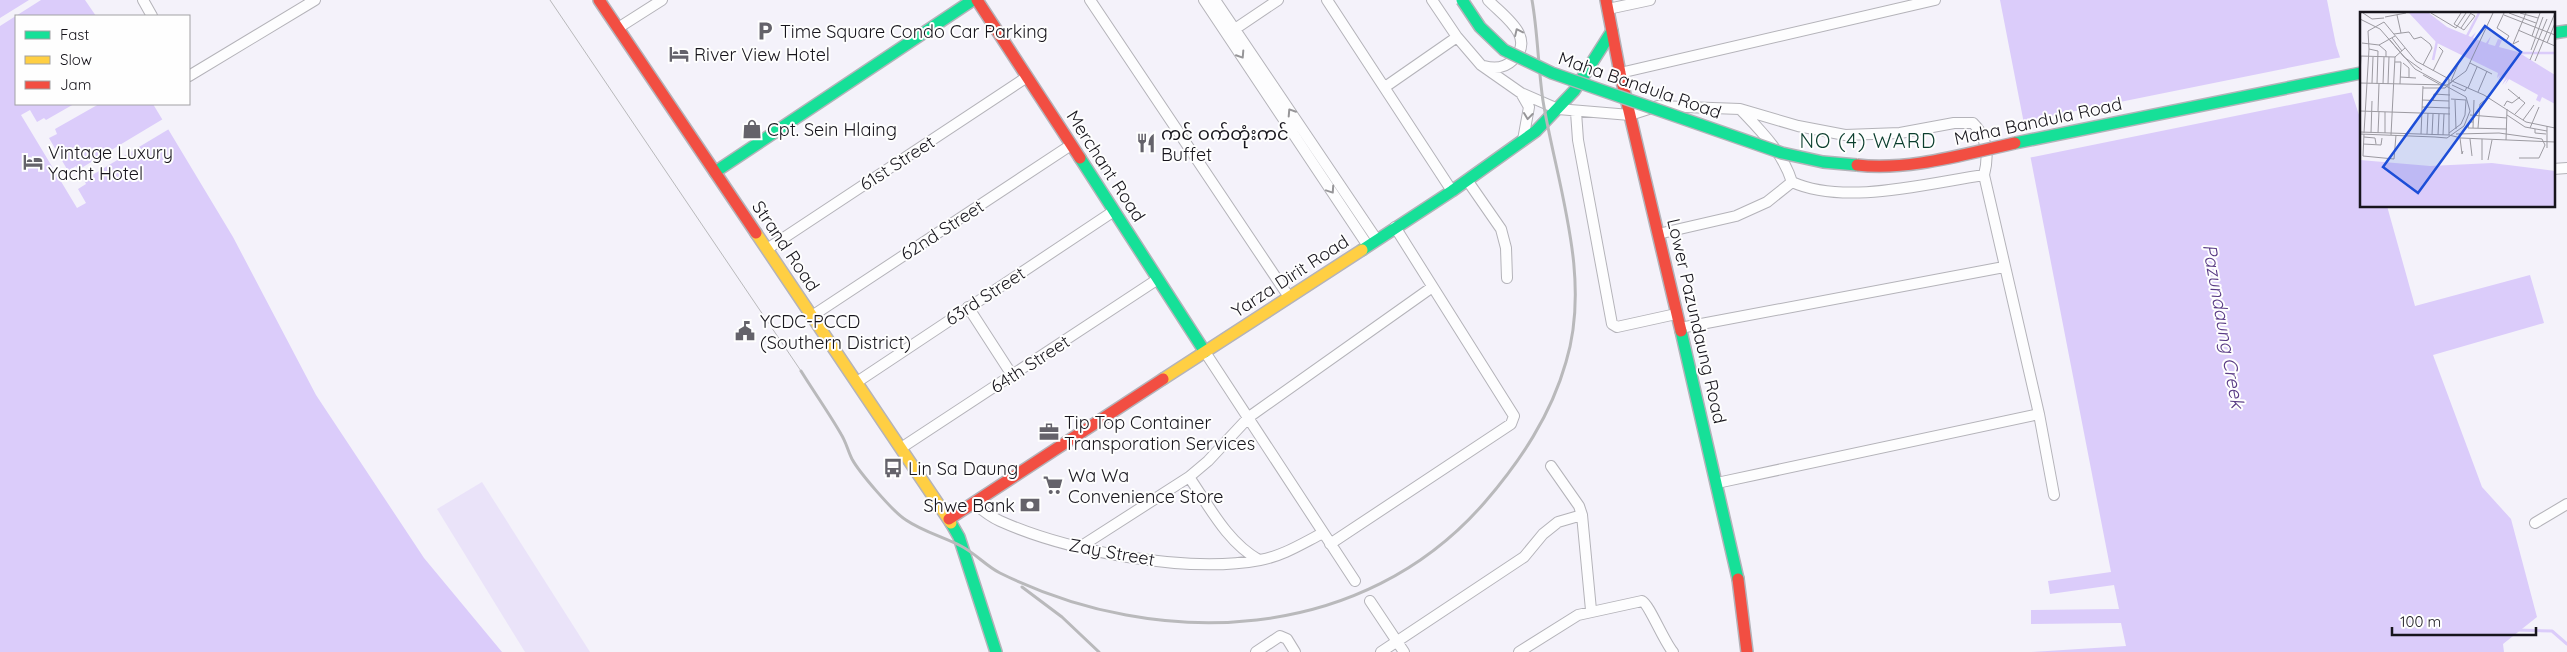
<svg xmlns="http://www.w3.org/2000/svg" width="2567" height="652" font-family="Quicksand,'Noto Sans Myanmar',sans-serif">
	<rect width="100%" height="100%" fill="#f4f2fa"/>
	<!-- green -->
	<path fill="#eae3f9" d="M482 482 590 652H525L437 509Z"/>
	<!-- water -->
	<path fill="#dbccfa" d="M0 0H85L96 16H16V104H153L233 237 316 395 424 558 502 652H0Z
		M2000 0H2327L2336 45 2361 121V206H2387L2415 306 2530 275 2544 323 2433 355 2482 487 2511 519 2537 617 2503 644 2504 652H2032L2126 646 2121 623 2031 624V610L2119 609 2114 585 2050 594 2048 581 2111 572Z"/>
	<!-- pier -->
	<path fill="#f4f2fa" d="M29 0H41L0 26V18Z
		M2342 57 2354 92 2028 158 2021 122Z
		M74 104H99L55 129 57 134 49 138 68 171 76 166 78 170 163 119 169 129 84 180 86 184 78 189 86 203 77 208 21 115 30 110 37 122 44 118 46 120Z"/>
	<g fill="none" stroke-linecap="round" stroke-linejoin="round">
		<!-- stream -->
		<path stroke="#dbccfa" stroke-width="3" d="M2517 630 2552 631 2567 644"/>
		<defs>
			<path id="street" d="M143 0 152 16
				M1090 0 1289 297
				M1204 0 1368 246
				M1215 0 1377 240
				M1327 0 1452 191
				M1432 0 1457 37 1481 65 1521 93 1558 109 1630 115 1658 106 1740 109 1798 126 1845 135 1900 133 1954 123H1973C1988 138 1989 156 1984 175L2039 414 2054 495
				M1608 9 1650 0
				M618 28 662 0
				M1229 33 1278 0
				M1484 66C1495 69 1505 68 1513 60 1537 37 1503 16 1488 0
				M1620 73 1935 0
				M189 76 315 0
				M1385 87 1457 37
				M1521 93 1529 107 1523 140
				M1576 112 1578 140 1612 324 1617 327 1676 314
				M2553 169 2567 168
				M1467 180 1501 229 1506 248 1507 278
				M1792 182C1845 206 1928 183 1984 175
				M1658 234 1736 216 1767 202 1792 182C1783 153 1762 132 1742 111
				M767 249 1027 77
				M968 307 1012 375
				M812 316 1071 145
				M1680 328 2004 267
				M1205 352 1355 581
				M857 382 1114 211
				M901 448 1158 279
				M1551 466 1579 506 1582 515 1591 610
				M1189 477C1209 506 1227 542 1259 560
				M1717 483 2039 414
				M975 504C982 510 991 517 1000 521 1067 551 1187 574 1260 560 1283 556 1303 543 1323 533
				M2535 523 2567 504
				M1330 544 1511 424 1514 416 1395 227
				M1080 547 1189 477 1208 461 1249 417 1431 288
				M1370 601 1404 652
				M1256 652 1280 636 1287 639 1295 652
				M1381 652 1524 557 1543 534 1558 522 1582 515
				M1519 652 1578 615 1642 601C1649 604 1664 642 1673 652"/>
			<path id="fast" d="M2553 33 2567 31
				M1080 158 1205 352
				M715 172 973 0
				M1362 250 1452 191 1536 131 1574 91 1612 31
				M1681 331 1738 579
				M951 523 959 537 996 652"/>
			<path id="slow" d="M756 233 951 523
				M1163 379 1362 250"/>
			<path id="jam" d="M599 0 756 233
				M977 0 1080 158
				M1606 0 1620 73 1681 331
				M949 519 1163 379
				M1738 579 1747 652"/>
		</defs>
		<!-- street casing -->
		<use href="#street" stroke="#b4b3b9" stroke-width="12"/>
		<!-- fast casing -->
		<use href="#fast" stroke="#b4b3b9" stroke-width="14"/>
		<!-- slow casing -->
		<use href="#slow" stroke="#b4b3b9" stroke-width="14"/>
		<!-- jam casing -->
		<use href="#jam" stroke="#b4b3b9" stroke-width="14"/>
		<!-- street -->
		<use href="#street" stroke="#fdfdfe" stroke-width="10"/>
		<!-- fast -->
		<use href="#fast" stroke="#16e098" stroke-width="11"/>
		<!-- slow -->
		<use href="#slow" stroke="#ffcf43" stroke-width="11"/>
		<!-- jam -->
		<use href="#jam" stroke="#f24e42" stroke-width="11"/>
		<!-- tram -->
		<path stroke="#b9b9bb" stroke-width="1" d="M550 0 801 371"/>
		<!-- rail -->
		<path stroke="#b9b9bb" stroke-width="3" d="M801 371C814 392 829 413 841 434 846 442 848 451 852 459 859 472 893 512 906 520 922 531 943 537 961 546 975 553 986 566 1000 573 1160 652 1363 643 1485 502 1521 460 1551 415 1566 362 1592 277 1557 185 1543 101 1538 67 1538 34 1532 0
			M1022 587 1062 617 1099 652"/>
		<defs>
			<path id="fast-bridge" d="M1462 0 1480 27 1504 50 1552 73 1782 153 1823 162 1857 165
				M2015 143 2361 73"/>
			<path id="jam-bridge" d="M1857 165C1909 171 1964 154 2015 143"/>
		</defs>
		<!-- fast-bridge casing -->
		<use href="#fast-bridge" stroke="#b4b3b9" stroke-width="14" stroke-linecap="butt"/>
		<!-- jam-bridge casing -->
		<use href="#jam-bridge" stroke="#b4b3b9" stroke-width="14" stroke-linecap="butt"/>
		<!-- fast-bridge -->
		<use href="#fast-bridge" stroke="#16e098" stroke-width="11"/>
		<!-- jam-bridge -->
		<use href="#jam-bridge" stroke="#f24e42" stroke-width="11"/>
	</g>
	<!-- one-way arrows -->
	<defs><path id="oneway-chevron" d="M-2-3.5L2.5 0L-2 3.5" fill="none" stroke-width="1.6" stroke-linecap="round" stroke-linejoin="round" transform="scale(1.25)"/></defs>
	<g stroke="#969598">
		<use href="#oneway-chevron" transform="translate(1518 32) rotate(-115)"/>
		<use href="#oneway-chevron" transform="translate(1241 55) rotate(57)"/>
		<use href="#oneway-chevron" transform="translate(1291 112) rotate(-123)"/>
		<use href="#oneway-chevron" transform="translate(1528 116) rotate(97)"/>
		<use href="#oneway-chevron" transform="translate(1331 190) rotate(56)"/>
	</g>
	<!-- icons -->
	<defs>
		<symbol id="parking-bare" viewBox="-9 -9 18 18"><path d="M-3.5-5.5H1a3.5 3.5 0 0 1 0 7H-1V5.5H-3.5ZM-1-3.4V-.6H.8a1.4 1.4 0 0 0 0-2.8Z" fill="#64626a" stroke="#fefefe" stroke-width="2.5" paint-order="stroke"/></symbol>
		<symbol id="hotel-bare" viewBox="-9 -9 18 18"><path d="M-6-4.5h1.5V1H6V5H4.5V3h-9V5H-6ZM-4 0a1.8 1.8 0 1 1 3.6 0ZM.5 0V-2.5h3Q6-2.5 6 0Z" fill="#64626a" stroke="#fefefe" stroke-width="2.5" paint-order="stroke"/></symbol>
		<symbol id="shop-bare" viewBox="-9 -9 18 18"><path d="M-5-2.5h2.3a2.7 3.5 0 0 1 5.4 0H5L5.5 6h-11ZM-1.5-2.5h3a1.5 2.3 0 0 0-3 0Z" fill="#64626a" stroke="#fefefe" stroke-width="2.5" paint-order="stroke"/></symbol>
		<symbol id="restaurant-bare" viewBox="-9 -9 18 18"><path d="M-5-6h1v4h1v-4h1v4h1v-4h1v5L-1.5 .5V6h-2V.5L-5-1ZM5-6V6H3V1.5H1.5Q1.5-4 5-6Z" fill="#64626a" stroke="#fefefe" stroke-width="2.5" paint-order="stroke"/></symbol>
		<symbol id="civic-bare" viewBox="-9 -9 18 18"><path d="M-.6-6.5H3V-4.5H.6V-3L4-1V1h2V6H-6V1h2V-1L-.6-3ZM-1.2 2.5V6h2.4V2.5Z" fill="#64626a" stroke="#fefefe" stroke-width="2.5" paint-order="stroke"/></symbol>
		<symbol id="office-bare" viewBox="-9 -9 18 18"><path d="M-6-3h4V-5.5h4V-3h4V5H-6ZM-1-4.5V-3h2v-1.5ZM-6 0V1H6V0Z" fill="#64626a" stroke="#fefefe" stroke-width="2.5" paint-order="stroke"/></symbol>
		<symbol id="bus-bare" viewBox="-9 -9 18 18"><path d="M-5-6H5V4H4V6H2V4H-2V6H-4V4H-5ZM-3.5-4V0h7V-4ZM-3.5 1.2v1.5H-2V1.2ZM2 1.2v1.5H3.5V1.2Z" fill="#64626a" stroke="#fefefe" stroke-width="2.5" paint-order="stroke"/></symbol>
		<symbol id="supermarket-bare" viewBox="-9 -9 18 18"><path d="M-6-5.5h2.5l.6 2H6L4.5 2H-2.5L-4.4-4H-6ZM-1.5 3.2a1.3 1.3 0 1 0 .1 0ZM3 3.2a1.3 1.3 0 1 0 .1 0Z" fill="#64626a" stroke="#fefefe" stroke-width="2.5" paint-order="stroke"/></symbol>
		<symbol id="bank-bare" viewBox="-9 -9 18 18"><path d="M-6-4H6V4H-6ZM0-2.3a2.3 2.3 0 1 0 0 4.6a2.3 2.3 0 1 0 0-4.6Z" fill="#64626a" stroke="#fefefe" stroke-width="2.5" paint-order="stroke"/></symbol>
	</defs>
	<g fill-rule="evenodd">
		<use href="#parking-bare" x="751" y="17" width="28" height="28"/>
		<use href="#hotel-bare" x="665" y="40" width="28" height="28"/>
		<use href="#shop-bare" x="738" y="115" width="28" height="28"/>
		<use href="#restaurant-bare" x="1132" y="129" width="28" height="28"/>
		<use href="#hotel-bare" x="19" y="148" width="28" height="28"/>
		<use href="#civic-bare" x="731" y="317" width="28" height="28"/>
		<use href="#office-bare" x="1035" y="418" width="28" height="28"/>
		<use href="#bus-bare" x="879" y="454" width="28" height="28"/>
		<use href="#supermarket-bare" x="1039" y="471" width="28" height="28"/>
		<use href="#bank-bare" x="1016" y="491" width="28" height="28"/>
	</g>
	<g text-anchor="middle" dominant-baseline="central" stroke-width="4" stroke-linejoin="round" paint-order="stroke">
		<!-- poi labels -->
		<g font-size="18" fill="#17151c" stroke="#fefefe" text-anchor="start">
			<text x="780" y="31">Time Square Condo Car Parking</text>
			<text x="694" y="54">River View Hotel</text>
			<text x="767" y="129">Cpt. Sein Hlaing</text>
			<text x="1161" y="133">ကင် ဝက်တုံးကင်<tspan x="1161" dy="21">Buffet</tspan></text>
			<text x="48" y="152">Vintage Luxury<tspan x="48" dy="21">Yacht Hotel</tspan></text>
			<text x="760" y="321">YCDC-PCCD<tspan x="760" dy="21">(Southern District)</tspan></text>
			<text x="1064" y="422">Tip Top Container<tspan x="1064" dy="21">Transporation Services</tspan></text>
			<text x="908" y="468">Lin Sa Daung</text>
			<text x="1068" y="475">Wa Wa<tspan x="1068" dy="21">Convenience Store</tspan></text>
			<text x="1015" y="505" text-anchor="end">Shwe Bank</text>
		</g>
		<!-- street labels -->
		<g font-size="18" fill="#17151c" stroke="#fefefe">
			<text transform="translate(1640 85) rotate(19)">Maha Bandula Road</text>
			<text transform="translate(2038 121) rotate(-12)">Maha Bandula Road</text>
			<text transform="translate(897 163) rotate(-33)">61st Street</text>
			<text transform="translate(1106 166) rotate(57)">Merchant Road</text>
			<text transform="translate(942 230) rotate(-33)">62nd Street</text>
			<text transform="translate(786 246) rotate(56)">Strand Road</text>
			<text transform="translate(1290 276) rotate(-33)">Yarza Dirit Road</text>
			<text transform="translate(985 296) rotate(-33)">63rd Street</text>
			<text transform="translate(1697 321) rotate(77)">Lower Pazundaung Road</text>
			<text transform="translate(1030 364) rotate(-33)">64th Street</text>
			<text transform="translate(1112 552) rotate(10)">Zay Street</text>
		</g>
		<!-- water labels -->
		<g font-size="19" font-style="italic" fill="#583a84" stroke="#fefefe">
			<text transform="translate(2224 326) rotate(80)">Pazundaung Creek</text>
		</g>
		<!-- quarter labels -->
		<g font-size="20" letter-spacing="1" fill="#0a3d2d" stroke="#fefefe">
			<text x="1868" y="140">NO (4) WARD</text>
		</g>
	</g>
	<!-- overview -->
	<g transform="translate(2360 12)">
		<rect width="195" height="195" fill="#f4f2fa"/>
		<path d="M49 1H69L87 15 111 25 116 20 113 26 126 31 131 24 128 32 135 34 138 27 142 28 139 35 158 40 195 63V92L182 85 180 90 176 88 178 83 149 67 145 73 148 66 142 73 146 65 140 70 142 64 138 68 140 63 137 66 138 61 77 31ZM0 148 70 154 132 151 195 159V194H0Z" fill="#dbccfa"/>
		<path fill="none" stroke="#dbccfa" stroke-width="2.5" d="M107 24 119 1M158 41H195M73 48 77 29M0 165 12 156"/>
		<path fill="none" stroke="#9c9aa1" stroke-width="1" d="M3 1 12 7 24 6M71 1 96 16 106 1M101 1 94 12 104 18 115 4 110 1M144 1 137 16 149 24 146 29M149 1 176 11M160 1 178 6M37 3 41 21M144 3 195 23M25 5 46 1M0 7 20 17 55 57 106 85 110 99 104 114 87 126 75 125M101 16 111 1M158 18 195 34M8 19 24 10M34 22 49 20 54 27 61 25 70 32 72 36 63 53M172 24 180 1M32 26 42 39M30 28 44 45 62 58M159 29 153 32 166 1M2 31 19 33 26 39V45M187 31 195 11M19 33 35 24M9 37 18 39 17 72M171 38 183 5M0 44 35 45 45 36M170 48 187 7M175 49 195 1M35 50H41L40 72M43 51 49 56V65M110 51 132 62M73 59 83 39 79 35M0 62 1 44M63 63 81 73M40 65 56 66M91 69 100 48M92 69 124 83 166 110 195 116M0 71 87 73 106 59 133 1M12 71 13 45M23 72 24 45M28 72 29 45M92 73 105 79 107 75M63 76H85L94 68M108 76 117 55M148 77 165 91 155 102M118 80 127 59M91 87 106 88 105 103M62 88 89 89M95 88 96 117M73 89 74 82 90 83M144 94 147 89 152 91 160 85M62 95 90 96M0 99 90 102M18 99 19 72M110 103 147 106M147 103 165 115 187 119M163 108 174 93M113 110H109L108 116 147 117M113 116 114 88M118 116 120 92 129 85M170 116 179 95M175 117V121L186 122M0 120 89 123V67L56 49 24 10M4 121 9 37 8 19M11 121 12 89M18 121 19 99M25 121V100M89 121 101 112 105 103M0 122 75 125M4 122 3 144 34 147 36 123M61 122 63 74M67 122 68 101M96 122 139 121 182 127 185 133 179 146H159M31 123 35 45M72 123 73 102M78 123 79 102M83 123 84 102M89 123 101 126 195 130M4 125 15 126 16 132M100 126 102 142 103 139M110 127 112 144M122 127V148M146 128 147 97M3 132 21 133 22 126M187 136V114M128 148 132 128"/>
		<path fill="#1d4ed8" fill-opacity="0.15" stroke="#1d4ed8" stroke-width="2.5" d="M125 14 161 40 58 181 23 155Z"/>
		<rect width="195" height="195" fill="none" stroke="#17151c" stroke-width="2.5"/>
	</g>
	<!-- legend -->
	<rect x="15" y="15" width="175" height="90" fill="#fefefe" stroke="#a2a1a4"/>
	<rect x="25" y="31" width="25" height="8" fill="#16e098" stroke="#a2a1a4"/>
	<text x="60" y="40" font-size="15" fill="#17151c">Fast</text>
	<rect x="25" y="56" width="25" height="8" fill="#ffcf43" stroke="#a2a1a4"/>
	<text x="60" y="65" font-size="15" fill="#17151c">Slow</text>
	<rect x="25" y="81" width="25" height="8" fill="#f24e42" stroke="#a2a1a4"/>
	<text x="60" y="90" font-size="15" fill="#17151c">Jam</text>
	<!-- scale -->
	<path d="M2392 627v8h144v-8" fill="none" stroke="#17151c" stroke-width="2.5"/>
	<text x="2400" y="627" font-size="15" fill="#17151c" stroke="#fefefe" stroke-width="4" paint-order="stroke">100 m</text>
</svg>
